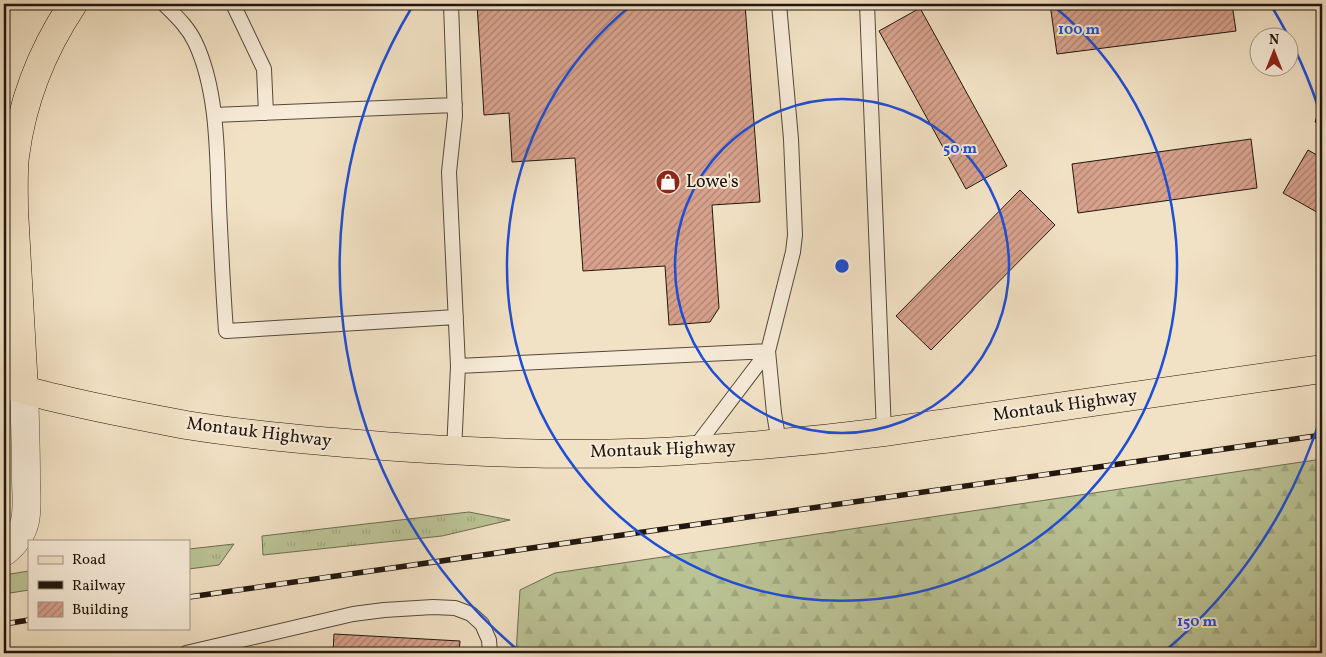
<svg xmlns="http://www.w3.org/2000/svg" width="1326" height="657" font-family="Vollkorn,serif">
	<defs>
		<pattern id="grass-tufts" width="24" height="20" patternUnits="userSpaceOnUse" patternTransform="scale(1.25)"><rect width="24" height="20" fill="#bac395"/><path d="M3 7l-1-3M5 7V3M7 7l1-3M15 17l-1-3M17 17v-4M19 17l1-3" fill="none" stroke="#a0a77f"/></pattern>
		<pattern id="forest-firs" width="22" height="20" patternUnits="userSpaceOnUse" patternTransform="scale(1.25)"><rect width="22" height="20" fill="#bac395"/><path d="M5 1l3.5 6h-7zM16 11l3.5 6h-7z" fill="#a0a77f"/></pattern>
		<pattern id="building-hatch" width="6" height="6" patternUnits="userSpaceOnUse" patternTransform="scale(1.25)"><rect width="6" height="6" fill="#d8a28d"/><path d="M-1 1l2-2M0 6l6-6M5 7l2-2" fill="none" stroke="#af8372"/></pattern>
	</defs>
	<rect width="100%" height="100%" fill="#f2e2c5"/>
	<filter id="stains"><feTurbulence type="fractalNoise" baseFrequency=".004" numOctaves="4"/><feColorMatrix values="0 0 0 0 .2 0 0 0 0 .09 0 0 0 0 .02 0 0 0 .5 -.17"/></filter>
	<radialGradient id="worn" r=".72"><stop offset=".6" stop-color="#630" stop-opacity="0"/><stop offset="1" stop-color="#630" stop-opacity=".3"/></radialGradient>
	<!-- grass -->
	<path fill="url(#grass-tufts)" stroke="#6e6c52" d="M469 512 510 520 442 536 263 555 262 536Z
		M234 544 219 565 189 569V549Z
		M29 571V590L4 594V575Z"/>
	<!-- forest -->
	<path fill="url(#forest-firs)" stroke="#6e6c52" d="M1322 459V653H516L520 590 555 573Z"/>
	<!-- building -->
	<path fill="url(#building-hatch)" stroke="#21160e" d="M477 4H745L760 202 712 205 719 308 710 322 669 325 665 266 583 271 575 158 512 162 509 113 484 115Z
		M1050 4H1232L1236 31 1057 54Z
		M920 8 1007 166 966 189 879 31Z
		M1322 101V124L1315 122Z
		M1251 139 1257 188 1078 213 1072 164Z
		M1308 150 1322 158V215L1283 193Z
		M1020 190 1055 225 931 350 896 316Z
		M334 634 460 641 459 653H333Z"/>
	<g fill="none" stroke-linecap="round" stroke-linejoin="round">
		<defs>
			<path id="lane" d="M164 4C176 16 188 27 195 42 218 90 217 154 219 206 221 248 223 290 226 331L456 317
				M233 4 264 69 266 113
				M451 4 455 116 449 172 458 366 454 451
				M779 4 791 139 795 235 793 252 768 351 774 413 779 443
				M867 4 884 432
				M214 115 455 105
				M458 366 768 351
				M693 450 768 351
				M186 653 353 614 384 610 433 607 455 608 471 614 482 624 489 640 490 653"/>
			<path id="street" d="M4 552C14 544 22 534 25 521 28 507 26 492 26 478 26 449 25 419 24 389"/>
			<path id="primary" d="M4 384C22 389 41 395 60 399 101 409 144 417 186 425 261 437 337 443 412 448 506 454 600 457 693 450 757 446 821 440 884 432L1322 369
				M24 389 14 210C14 192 13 174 15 156 22 102 43 49 73 4"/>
		</defs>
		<!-- lane casing -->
		<use href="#lane" stroke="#55493c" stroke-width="16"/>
		<!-- street casing -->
		<use href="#street" stroke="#55493c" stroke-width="29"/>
		<!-- primary casing -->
		<use href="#primary" stroke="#21160e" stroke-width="29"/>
		<!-- lane -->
		<use href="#lane" stroke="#f7ecd9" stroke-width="14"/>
		<!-- street -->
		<use href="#street" stroke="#f7ecd9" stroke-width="28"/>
		<!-- primary -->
		<use href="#primary" stroke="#f2e2c5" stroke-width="28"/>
		<defs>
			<path id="rail" d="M189 597 1322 435
				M4 624 29 620"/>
		</defs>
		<!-- rail casing -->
		<use href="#rail" stroke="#21160e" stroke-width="5.5"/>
		<!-- rail -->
		<use href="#rail" stroke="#f7ecd9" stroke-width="4" stroke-dasharray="11" stroke-linecap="butt"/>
	</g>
	<!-- distance rings -->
	<g fill="none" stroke="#1d4ed8" stroke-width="2.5">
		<circle cx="842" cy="266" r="167"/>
		<path d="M1051 4A335 335 0 1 1 633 4"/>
		<path d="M1322 413A502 502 0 0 1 1165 651M519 651A502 502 0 0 1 412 7M1272 7A502 502 0 0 1 1322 119"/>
	</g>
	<!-- icons -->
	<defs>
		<symbol id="shop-disc" viewBox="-11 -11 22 22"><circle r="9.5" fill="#8f2418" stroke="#f7ecd9"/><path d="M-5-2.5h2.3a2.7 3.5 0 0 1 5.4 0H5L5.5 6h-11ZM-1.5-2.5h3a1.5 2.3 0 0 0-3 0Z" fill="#fff"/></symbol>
	</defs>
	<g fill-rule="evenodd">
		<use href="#shop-disc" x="654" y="168" width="28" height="28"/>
	</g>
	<g text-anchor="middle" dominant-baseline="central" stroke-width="4" stroke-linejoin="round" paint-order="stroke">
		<!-- poi labels -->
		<g font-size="18" fill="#21160e" stroke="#f7ecd9" text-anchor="start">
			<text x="686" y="182">Lowe's</text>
		</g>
		<!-- street labels -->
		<g font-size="18" fill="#21160e" stroke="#f7ecd9">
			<text transform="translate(1065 406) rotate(-8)">Montauk Highway</text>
			<text transform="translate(259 433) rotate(7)">Montauk Highway</text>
			<text transform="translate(663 450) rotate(-2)">Montauk Highway</text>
		</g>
	</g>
	<circle cx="842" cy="266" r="8" fill="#1d4ed8" stroke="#f7ecd9" stroke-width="2.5"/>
	<g font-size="15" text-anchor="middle" font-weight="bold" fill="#1d4ed8" stroke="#f7ecd9" stroke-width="4" stroke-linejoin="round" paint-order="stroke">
		<text x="1079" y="34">100 m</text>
		<text x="960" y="153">50 m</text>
		<text x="1197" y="626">150 m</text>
	</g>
	<!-- margin -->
	<rect width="1326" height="657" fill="none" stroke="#f2e2c5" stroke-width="20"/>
	<rect x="5" y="5" width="1316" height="647" fill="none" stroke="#21160e" stroke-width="2.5"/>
	<rect x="10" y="10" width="1306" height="637" fill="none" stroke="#21160e"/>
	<!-- legend -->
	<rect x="28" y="540" width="162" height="90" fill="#f7ecd9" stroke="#a19688"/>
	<rect x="38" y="556" width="25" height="8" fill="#f2e2c5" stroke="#a19688"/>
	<text x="72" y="564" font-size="15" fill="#21160e">Road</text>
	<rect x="38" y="581" width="25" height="8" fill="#21160e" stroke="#a19688"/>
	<text x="72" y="590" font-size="15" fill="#21160e">Railway</text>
	<rect x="38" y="602" width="25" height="15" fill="url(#building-hatch)" stroke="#a19688"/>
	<text x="72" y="614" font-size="15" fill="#21160e">Building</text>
	<!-- north arrow -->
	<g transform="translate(1274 52)"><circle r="24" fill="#f7ecd9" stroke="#a19688"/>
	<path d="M0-4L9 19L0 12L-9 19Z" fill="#8f2418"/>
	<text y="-8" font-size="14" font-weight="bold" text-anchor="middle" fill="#21160e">N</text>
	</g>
	<rect width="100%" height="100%" filter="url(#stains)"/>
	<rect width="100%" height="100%" fill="url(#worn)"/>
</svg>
